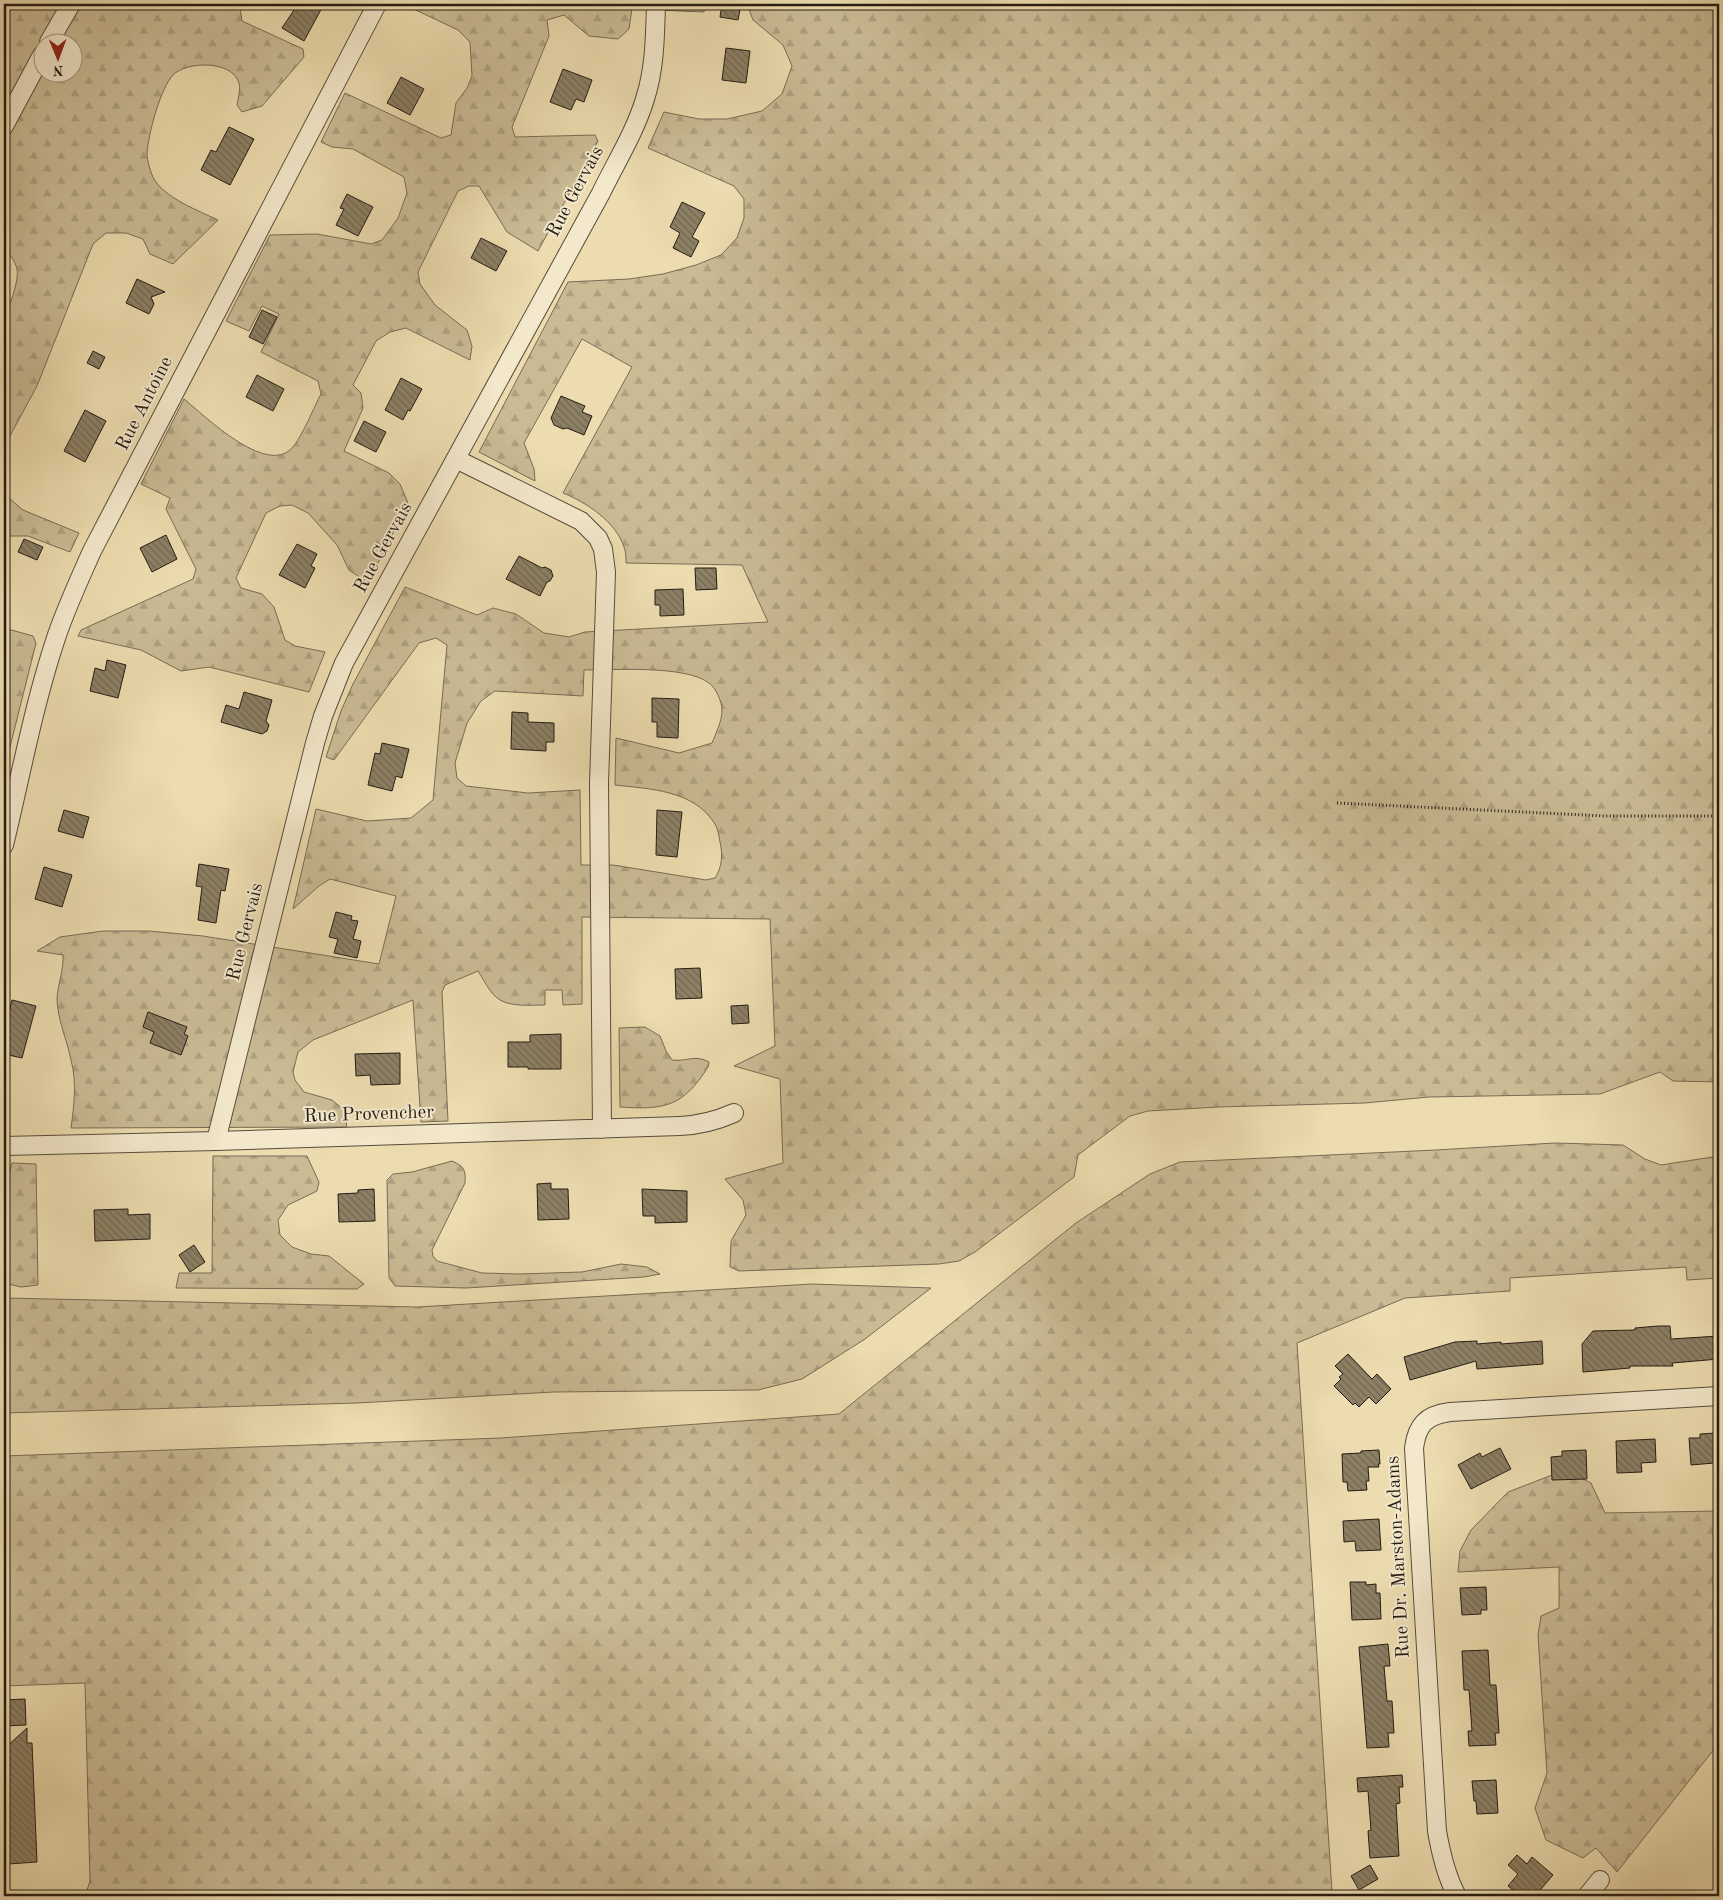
<svg xmlns="http://www.w3.org/2000/svg" width="1723" height="1900" font-family="'Old Standard TT',serif">
	<defs>
		<pattern id="forest-firs" width="22" height="20" patternUnits="userSpaceOnUse" patternTransform="scale(1.25)"><rect width="22" height="20" fill="#cabb95"/><path d="M5 1l3.5 6h-7zM16 11l3.5 6h-7z" fill="#ada080"/></pattern>
		<pattern id="building-back-hatch" width="6" height="6" patternUnits="userSpaceOnUse" patternTransform="scale(1.25)"><rect width="6" height="6" fill="#8c8065"/><path d="M-1 5l2 2M0 0l6 6M5-1l2 2" fill="none" stroke="#726852"/></pattern>
	</defs>
	<rect width="100%" height="100%" fill="#ecdcaf"/>
	<filter id="stains"><feTurbulence type="fractalNoise" baseFrequency=".004" numOctaves="4"/><feColorMatrix values="0 0 0 0 .2 0 0 0 0 .09 0 0 0 0 .02 0 0 0 .5 -.17"/></filter>
	<radialGradient id="worn" r=".72"><stop offset=".6" stop-color="#630" stop-opacity="0"/><stop offset="1" stop-color="#630" stop-opacity=".3"/></radialGradient>
	<!-- forest -->
	<path fill="url(#forest-firs)" stroke="#786c54" fill-rule="evenodd" d="M4 4H242L240 7 242 21 303 49 304 57 262 106 242 112 237 105C238 99 241 89 239 83 232 60 187 61 173 75 160 89 148 135 147 154 147 160 151 174 154 179 165 198 199 211 218 220L173 264 150 254 143 239 126 233H106L93 244 37 386 5 445 4 451V320C8 310 20 279 17 269 15 261 10 254 4 249ZM42 42H72V72H42Z
		M403 4H495L500 8 518 9 524 4H705L704 12 632 9 629 29 618 39 589 36 564 15 547 20 549 36 512 127 515 137 595 135 598 141 538 251 507 232 479 186H469L458 191 418 272 420 284 435 305 467 330 472 346 470 360 406 328 390 332 376 341 353 385 361 393 363 408 344 451 389 473 400 484 408 503 368 583 349 570 337 545 308 513 292 505 280 506 266 513 236 578 241 588 262 594 274 607 285 640 295 646 325 652 309 692 209 667 181 671 141 650 78 636 81 630 193 579 196 569 166 509 170 498 141 484 184 399C205 416 266 476 292 448 301 439 314 407 321 394L318 381 261 352 279 314 262 306 249 331 226 321 270 235 317 234 371 244 382 240 398 218 407 193 404 177 353 149 332 147 321 142 345 93 441 138 451 135 456 103 467 88 472 76 470 42 458 30Z
		M747 4H1719V1082L1673 1081 1660 1072 1600 1094 1429 1097 1365 1103 1218 1107 1148 1111 1130 1116 1078 1155 1074 1177 975 1252 959 1261 939 1264 739 1271 730 1267 731 1241 746 1215 743 1200 725 1179 783 1163 780 1079 734 1066 775 1046 770 919 582 917V1004L563 1005 562 990H545V1005C531 1005 512 1007 500 1000 490 994 484 980 478 971L445 985 442 992 448 1121 421 1122 413 1000 313 1040 298 1052 293 1072 295 1080 304 1092 332 1100 344 1110 347 1127 71 1128C74 1106 77 1082 71 1060 67 1040 58 1021 57 1000 57 986 64 971 63 955L37 951 60 937 103 931H149L203 936 379 964 396 896 330 879 319 886 293 909 316 809 367 821 411 818 433 800 447 645 436 638 419 643 334 760 326 757 341 711 353 684 405 587 477 615 493 608 516 614 544 633 569 637 585 632 768 622 742 565 626 563C626 558 626 552 624 547 616 522 586 502 563 493L632 367 582 339 524 443 534 469 535 481 479 452 568 282 629 279 663 274 696 265 721 255 737 238 744 218V199L734 186 648 148 664 112 699 119H727L762 111 782 94 792 66 783 45 753 20ZM584 670C615 670 685 665 709 683 716 688 722 702 722 710 722 721 716 733 712 743L679 753 616 738 615 785C650 789 694 790 715 824 718 829 719 836 720 842 723 854 722 868 715 878L706 880 613 865H581L580 790 528 793 466 786 457 778 455 763 467 723 481 701 495 691 583 696Z
		M4 494 23 510 79 533 70 552 28 536H4Z
		M4 628 33 636 36 643 4 771Z
		M645 1027 660 1036 666 1051 672 1060C687 1062 695 1054 709 1062L708 1067C683 1107 664 1110 620 1107L619 1028Z
		M1555 1143 1623 1145 1645 1159 1661 1165 1719 1156V1278L1687 1280 1686 1267 1510 1278V1291L1405 1298 1297 1343 1332 1892 1210 1896H85L90 1881 85 1683 4 1686V1456L501 1438 839 1414 1076 1223 1150 1174 1180 1162 1436 1150Z
		M213 1156H307L319 1182 317 1191 288 1205 278 1220 280 1235 292 1247 311 1254 329 1256 364 1284 357 1289 176 1288 179 1273H212Z
		M452 1161C464 1166 466 1170 465 1183L432 1250 433 1256 437 1261 482 1273 520 1274 582 1272 621 1264 647 1267 660 1274 644 1277 466 1288 395 1286 389 1278 387 1180 393 1174 412 1172Z
		M12 1163 36 1164 38 1285 21 1287 4 1283V1181L9 1174Z
		M812 1284 931 1288 865 1339 802 1379 758 1390 554 1392 357 1403 4 1413V1298L417 1307Z
		M1565 1470 1591 1483 1605 1513 1719 1511V1743L1617 1872 1596 1848 1583 1858 1546 1840 1535 1808 1547 1773 1538 1635 1541 1616 1559 1608V1567L1458 1572 1460 1551 1471 1530 1508 1492Z"/>
	<!-- building -->
	<path fill="url(#building-back-hatch)" stroke="#251c14" d="M298 4H324L304 41 282 28Z
		M722 4H741L738 20 720 17Z
		M726 48 750 51 746 83 722 80Z
		M563 69 592 80 584 102 576 99 571 110 550 102Z
		M401 77 424 89 410 115 387 103Z
		M229 127 254 139 230 185 201 170 211 150 216 152Z
		M347 194 373 207 358 236 336 225 344 209 340 208Z
		M682 202 705 213 692 237 699 241 691 257 673 248 680 233 670 227Z
		M481 238 507 251 496 271 471 258Z
		M137 279 165 292 151 297 154 304 149 314 126 303Z
		M262 310 277 317 263 344 249 337Z
		M93 351 105 357 99 369 87 363Z
		M257 375 284 389 273 411 246 397Z
		M401 378 422 389 410 411 408 410 403 420 385 410Z
		M561 396 585 406 582 412 592 416 584 435 567 428 563 429 554 425 551 418Z
		M85 410 106 421 85 462 64 451Z
		M364 421 386 432 376 452 354 441Z
		M166 535 177 559 152 572 140 548Z
		M24 539 43 547 37 560 18 552Z
		M297 544 317 554 311 566 315 568 305 588 279 575Z
		M519 556 542 568 545 567 551 570 553 576 550 581 547 582 540 596 506 579Z
		M695 568H716L717 589 696 590Z
		M683 589 684 615 660 616V605H655V590Z
		M107 660 126 665 118 698 90 691 95 668 105 671Z
		M244 692 272 700 266 721 269 725 267 731 262 734 221 722 226 705 239 709Z
		M652 698 679 699 678 738 657 737V722H652Z
		M512 712 528 713V722L554 723V742H546V751L511 749Z
		M382 743 409 749 402 778 396 776 392 791 368 785 375 753 380 754Z
		M64 810 89 817 83 838 58 831Z
		M657 810 682 812 677 857 656 855Z
		M199 864 229 869 225 891 221 890 216 923 198 920 202 887 196 886Z
		M44 867 72 875 62 907 35 899Z
		M336 912 352 916 351 920 358 921 353 939 361 941 357 958 334 953 338 939 329 937Z
		M700 968 702 998 676 999 675 969Z
		M12 1000 36 1006 22 1058 4 1054V1033Z
		M748 1005 749 1023 732 1024 731 1006Z
		M148 1012 187 1027 184 1034 188 1036 181 1055 150 1043 154 1032 143 1027Z
		M561 1034V1069H528V1067H508V1042H530V1035Z
		M400 1053V1084L371 1085 370 1075 356 1076 355 1054Z
		M551 1183V1189H568L569 1219 538 1220 537 1184Z
		M374 1189 375 1221 339 1222 338 1194 358 1193V1190Z
		M642 1189 687 1191V1222L655 1223V1216H643Z
		M128 1209V1215L150 1214V1239L95 1241 94 1210Z
		M194 1245 205 1262 190 1272 179 1255Z
		M1658 1326H1670L1671 1339 1719 1336V1359L1672 1363 1673 1366H1630V1368L1583 1372 1582 1344 1593 1331 1635 1330V1328Z
		M1477 1341V1344L1501 1342V1344L1542 1341 1543 1364 1477 1369 1476 1361 1410 1380 1404 1357 1455 1342Z
		M1348 1354 1372 1379 1377 1374 1391 1389 1376 1404 1369 1397 1359 1407 1355 1403 1353 1405 1334 1386 1341 1379 1339 1377 1343 1374 1335 1366Z
		M1716 1433 1718 1455H1714V1463L1691 1465 1689 1438H1700V1434Z
		M1655 1439 1656 1462 1641 1463 1642 1472 1617 1473 1616 1441Z
		M1500 1448 1511 1469 1471 1489 1458 1465 1480 1453 1482 1457Z
		M1379 1450 1380 1464H1378L1379 1467H1368L1369 1481H1366L1367 1490 1348 1491 1347 1482H1343L1342 1454 1361 1453V1451Z
		M1586 1450 1587 1479 1552 1480 1551 1457 1562 1456V1451Z
		M1379 1519 1381 1550 1356 1551 1355 1541 1344 1542 1343 1521Z
		M1350 1582H1366V1585L1376 1584V1593H1380L1381 1619 1352 1620Z
		M1486 1587 1487 1610H1481V1614L1462 1615 1460 1588Z
		M1388 1644 1390 1666H1384L1387 1701H1392L1394 1733H1388L1389 1747 1367 1748 1359 1647Z
		M1488 1650 1490 1685H1496L1499 1733H1495L1496 1745 1469 1746 1468 1731H1472L1469 1690H1464L1462 1651Z
		M25 1699 26 1725 4 1726V1700Z
		M27 1728V1743H32L37 1862 8 1864V1854H4V1834L8 1833 4 1749Z
		M1402 1775 1403 1787H1399L1400 1803 1396 1804 1399 1856 1370 1858 1368 1831 1371 1830 1368 1791 1358 1792 1357 1778Z
		M1496 1780 1498 1813 1477 1814 1476 1801H1474L1472 1781Z
		M1517 1855 1527 1864 1532 1857 1553 1875 1535 1896H1520L1508 1886 1518 1874 1508 1865Z
		M1370 1865 1378 1879 1359 1890 1351 1876Z"/>
	<g fill="none" stroke-linecap="round" stroke-linejoin="round">
		<defs>
			<path id="street" d="M49 42 71 4
				M4 126 42 55
				M456 459 581 521 598 538 603 549 606 572 599 783 602 1129
				M4 845C21 775 34 703 57 635 67 606 80 578 92 551L377 4
				M216 1141 315 743 323 716 344 663 601 193C616 162 635 132 645 99 655 68 655 36 656 4
				M4 1146 216 1141 680 1126C700 1125 716 1121 734 1113
				M1457 1896C1446 1876 1441 1854 1437 1831L1414 1448C1417 1425 1426 1415 1450 1412L1719 1396
				M1587 1896 1600 1880"/>
		</defs>
		<!-- street casing -->
		<use href="#street" stroke="#574c3b" stroke-width="20"/>
		<!-- path -->
		<path stroke="#251c14" stroke-width="3" stroke-dasharray="1 2.5" stroke-linecap="butt" d="M1337 803 1605 816H1719"/>
		<!-- street -->
		<use href="#street" stroke="#f3e8cb" stroke-width="18"/>
	</g>
	<g text-anchor="middle" dominant-baseline="central" stroke-width="4" stroke-linejoin="round" paint-order="stroke">
		<!-- street labels -->
		<g font-size="19" fill="#251c14" stroke="#f3e8cb">
			<text transform="translate(576 192) rotate(-62)">Rue Gervais</text>
			<text transform="translate(145 404) rotate(-63)">Rue Antoine</text>
			<text transform="translate(384 548) rotate(-61)">Rue Gervais</text>
			<text transform="translate(246 932) rotate(-76)">Rue Gervais</text>
			<text transform="translate(369 1115) rotate(-2)">Rue Provencher</text>
			<text transform="translate(1399 1557) rotate(-93)">Rue Dr. Marston-Adams</text>
		</g>
	</g>
	<!-- margin -->
	<rect width="1723" height="1900" fill="none" stroke="#ecdcaf" stroke-width="20"/>
	<rect x="5" y="5" width="1713" height="1890" fill="none" stroke="#251c14" stroke-width="2.5"/>
	<rect x="10" y="10" width="1703" height="1880" fill="none" stroke="#251c14"/>
	<!-- north arrow -->
	<g transform="translate(58 58) rotate(179)"><circle r="24" fill="#f3e8cb" stroke="#a19682"/>
	<path d="M0-4L9 19L0 12L-9 19Z" fill="#8f2418"/>
	<text y="-8" font-size="14" font-weight="bold" text-anchor="middle" fill="#251c14">N</text>
	</g>
	<rect width="100%" height="100%" filter="url(#stains)"/>
	<rect width="100%" height="100%" fill="url(#worn)"/>
</svg>
